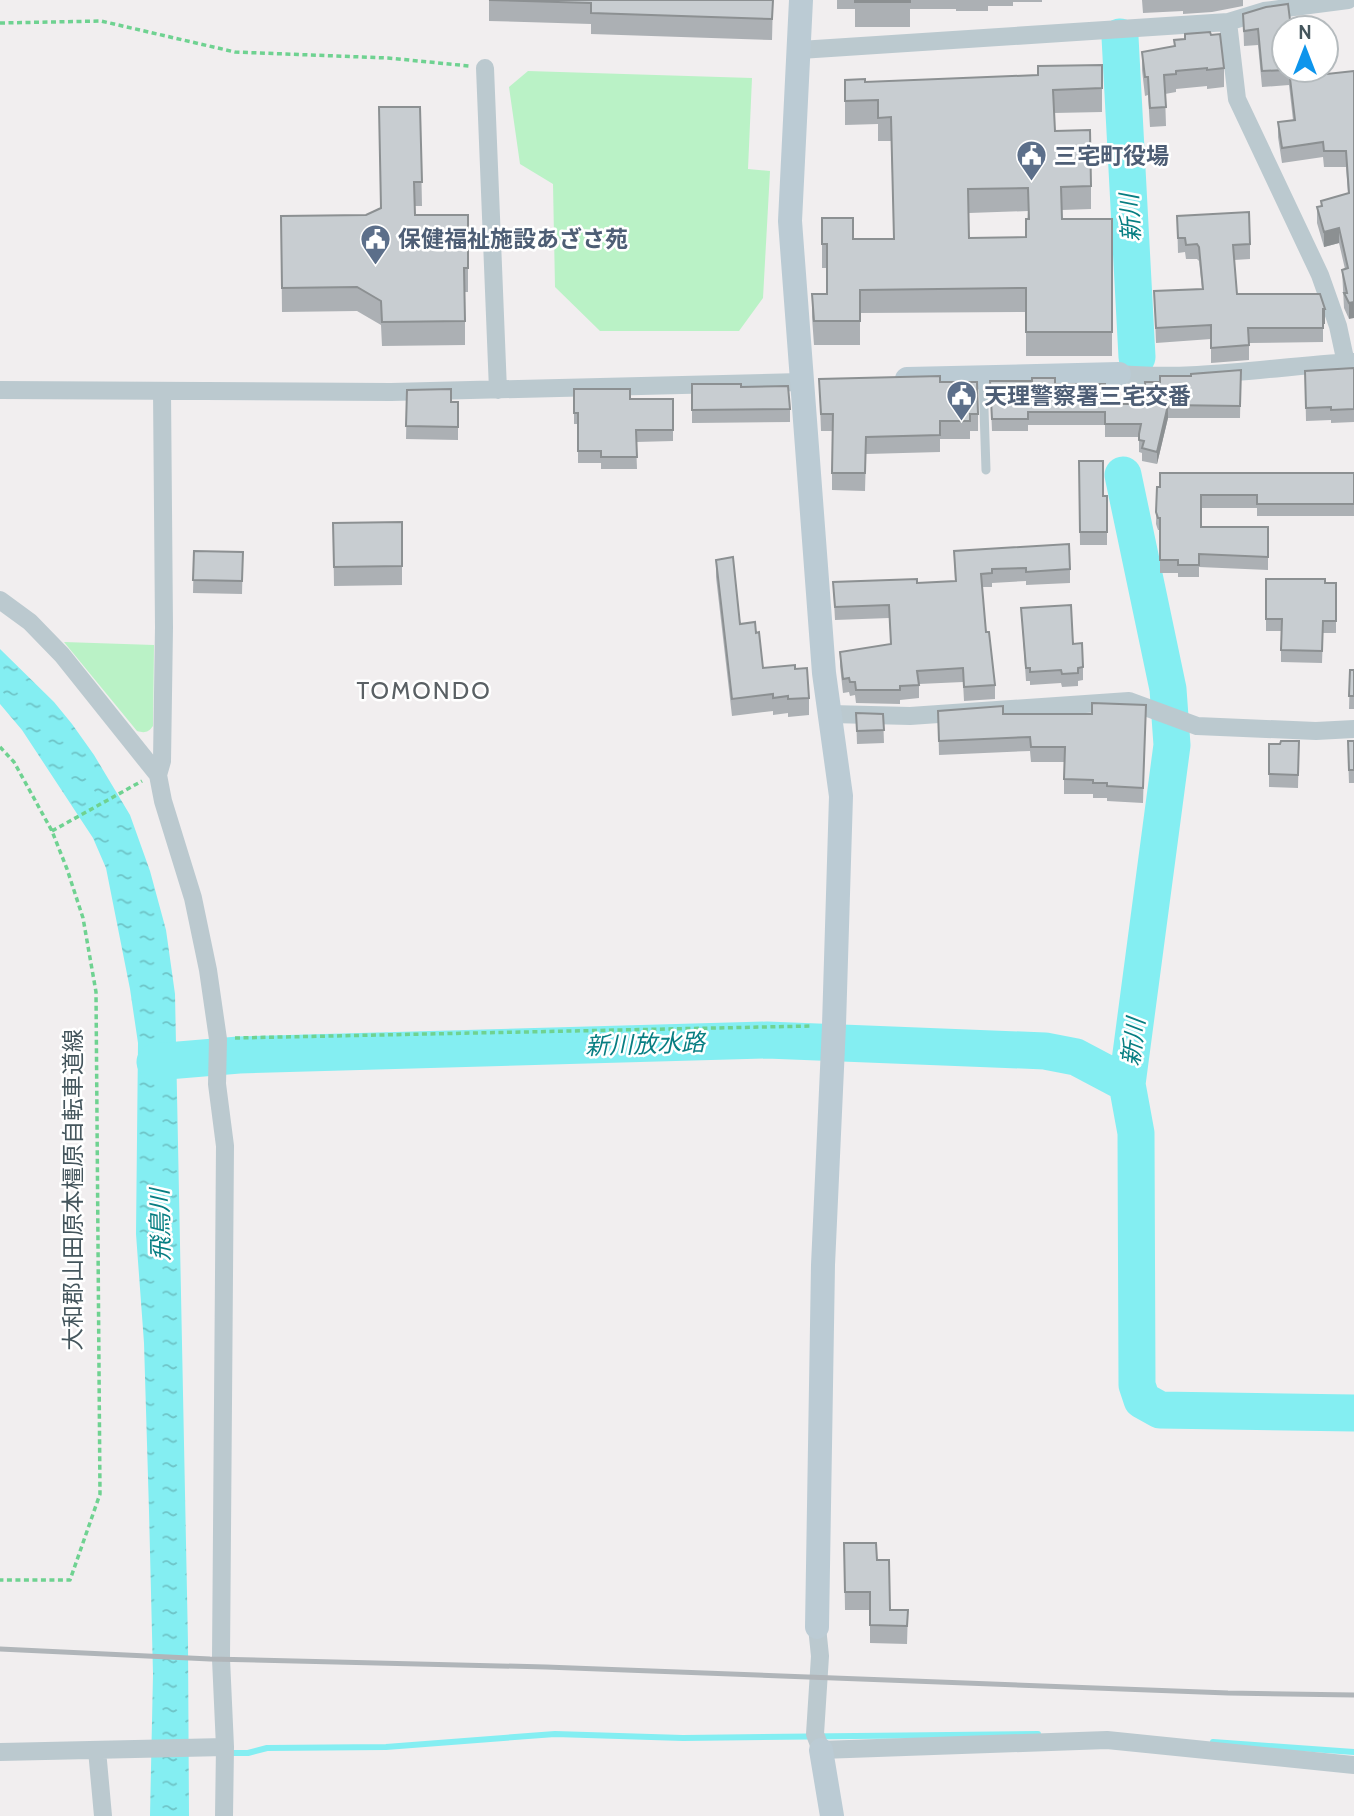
<svg xmlns="http://www.w3.org/2000/svg" width="1354" height="1816" font-family="Cabin,'Noto Sans JP',sans-serif">
	<defs>
		<pattern id="water-ripples" width="26" height="14" patternUnits="userSpaceOnUse" patternTransform="scale(1.75)"><rect width="26" height="14" fill="#84eef2"/><path d="M2 4q2-2 4 0t4 0M15 11q2-2 4 0t4 0" fill="none" stroke="#6ec4c7"/></pattern>
	</defs>
	<rect width="100%" height="100%" fill="#f1eeef"/>
	<!-- green -->
	<path fill="#baf2c6" d="M528 71 752 78 748 169 770 171 763 298 739 331H600L555 287 553 184 520 164 509 87Z
		M64 642 154 645 153 726C148 733 144 733 137 731Z"/>
	<!-- water -->
	<path fill="url(#water-ripples)" d="M0 649 54 702 72 724 94 755 130 815 150 871 166 930 175 994 188 1643 189 1816H150L153 1674 149 1511 144 1343 136 1234 138 1043 130 989 106 868 93 838 22 730 0 704Z"/>
	<g fill="none" stroke-linecap="round" stroke-linejoin="round">
		<!-- stream -->
		<path stroke="#84eef2" stroke-width="6" d="M1213 1742 1354 1752
			M227 1753H248L267 1748 386 1747 555 1734 683 1738 1038 1734"/>
		<!-- river -->
		<path stroke="#84eef2" stroke-width="37" d="M1120 37 1137 357
			M1123 475 1168 689 1172 745 1127 1084 1136 1133 1137 1385 1142 1400 1160 1410 1354 1413
			M155 1062 239 1055 767 1040 1045 1051 1076 1057 1127 1084"/>
		<!-- path -->
		<path stroke="#6fd291" stroke-width="3.5" stroke-dasharray="5 3.5" stroke-linecap="butt" d="M0 23 101 21 235 52 388 58 469 66
			M0 747 14 762 52 831 67 869 83 918 96 992 100 1494 70 1580H0
			M52 831 142 781
			M235 1038 811 1026"/>
		<!-- lane -->
		<path stroke="#bbc9cf" stroke-width="9" d="M983 379 986 470"/>
		<!-- street -->
		<path stroke="#bbc9cf" stroke-width="18" d="M1228 22 1237 99 1320 275 1338 326 1346 363
			M800 50 1228 22 1264 11 1348 0
			M485 68 498 390
			M1119 374C1197 381 1276 366 1354 362
			M0 390 391 392 801 382
			M0 600 30 622 62 655 158 775 163 801 193 898 208 970 218 1039 217 1084 225 1146 221 1659 225 1747 224 1816
			M831 714 910 716 1129 701 1197 726 1316 731 1354 729
			M158 775 162 761 164 627 162 391
			M817 1627 820 1656 815 1734 821 1750 1107 1740 1354 1765
			M97 1750 103 1816
			M0 1752 225 1747"/>
		<!-- secondary -->
		<path stroke="#bbcbd4" stroke-width="24" d="M801 0 790 221 824 673 841 796 834 1025 823 1265 817 1627
			M907 379 1119 374
			M821 1750 832 1816"/>
		<!-- rail -->
		<path stroke="#b0b5b9" stroke-width="5" d="M0 1649 210 1659 546 1667 1228 1693 1354 1695"/>
	</g>
	<!-- wall -->
	<path fill="#acb0b4" fill-rule="evenodd" d="M489 0H773L772 40 591 34V24L489 21Z
		M837 0H1042V2H1013V6H988V11H956V9H910V27H855V9H837Z
		M1142 0H1243V6L1212 12 1183 14V11L1143 13Z
		M1243 14 1284 28 1308 70 1309 76 1354 71 1349 319 1344 308 1342 270 1345 269 1339 243 1324 247 1317 223V207L1321 206V201L1348 193 1346 167H1324L1323 157 1282 163 1278 137V122L1293 120 1289 85 1262 87 1258 45 1244 46Z
		M1174 40 1224 68V87L1207 89V86L1176 89V92L1165 94 1166 126 1150 127 1148 95 1145 96 1142 70V52L1174 47Z
		M1102 65V112L1054 113 1055 131 1091 186V209L1062 210V219H1112V356H1026V312L860 313V345H814L812 317V294H827V268H822V218L853 239H894L891 141H878V124L845 125V80L865 82 1038 75ZM1028 211 1026 237 969 238V213Z
		M420 107 422 206H414L415 215H468V292H465V345L382 346 381 325 357 311 282 312 281 216 366 215 380 208Z
		M1177 216 1250 244V259L1234 260 1237 294 1325 324H1323V342L1249 343V360L1211 363V339L1156 343 1154 291 1202 289 1199 261 1197 259H1186L1185 252 1178 253Z
		M1354 368V422L1331 423V420L1306 421 1305 371Z
		M1241 370 1240 418H1168L1157 464 1142 461V453L1139 452V437H1105V425H1028V431H992L990 381H1032L1055 384 1105 404H1146L1160 382Z
		M819 379 940 382 978 414V431H970V439H940V452L866 454 865 491 832 490V431H821Z
		M692 384 741 387 790 409V422L692 423Z
		M574 389 630 399H673V441L636 442 637 469H601V463H578V424H574Z
		M407 390 451 402H458V440L406 439Z
		M1079 461 1103 496H1107V545H1080Z
		M1354 473V516H1257V508H1201V527H1268V570L1199 567V577H1178V573H1160V530H1158L1156 524 1157 487Z
		M402 522V585L334 586 333 523Z
		M194 551 243 552 242 594 193 593Z
		M954 551 1070 569V583L1026 585V581L992 583V587H982L986 632 995 685V699L964 701 963 682 919 684V698L900 700V704L856 703 855 695 850 696 849 692 843 693 840 666V652L891 644 889 618 835 620 833 582 917 583 955 581Z
		M716 560 740 624 756 633 763 668 795 669 809 698V715L788 717V713L773 715V711L732 716 716 577Z
		M1266 579 1336 583V633H1323L1322 663 1281 662V631H1266Z
		M1021 608 1073 644 1083 667V680L1078 681V686L1062 687 1061 683 1030 685V681H1026Z
		M1350 670H1354V709H1349Z
		M1146 705 1143 803 1107 801V798H1093V794H1064V762H1031L1030 751 939 755 938 711 1003 714H1092Z
		M856 713 883 714 884 743 857 744Z
		M1299 741 1298 788 1269 787V744H1280Z
		M1354 741V783H1349L1348 754Z
		M844 1543 877 1560 890 1610H908L907 1644 870 1643V1610H845Z"/>
	<!-- shaded-wall -->
	<path fill="#8c9092" d="M1339 228V243L1324 247V232Z
		M1354 302V318L1349 319V303Z
		M1323 309H1325V324H1323Z
		M1168 405V418L1157 464V452Z"/>
	<!-- building -->
	<path fill="#c8cdd1" stroke="#8c9092" stroke-width="2" fill-rule="evenodd" d="M489 0H773L772 19 591 13V3Z
		M855 0H910V2H855Z
		M1288 4 1291 28H1284V70H1286L1262 71 1258 29 1244 31 1243 14 1266 7Z
		M1210 32 1211 35 1220 34 1224 68 1207 70V68L1176 71V74L1164 75 1166 107 1150 108 1148 77H1145L1142 52 1175 46 1174 40 1185 39V34Z
		M1102 65V88L1053 90 1055 131 1090 130 1091 186 1061 187 1062 219H1112V332H1026V288L860 290V321H814L812 294H827V244H822V218H853V239H894L891 117 878 118V100L845 101V80L865 79V82L1038 75V66ZM1028 188 1029 219H1026V237L969 238 968 189Z
		M1289 70H1308L1309 76 1354 71V302L1349 303 1344 293H1347L1342 270 1348 268 1339 228 1324 232 1317 207 1322 206 1321 201 1349 193 1346 151H1324L1323 142 1282 148 1278 122 1295 120Z
		M379 107H420L422 182H414L415 215H468V268H464L465 321 382 322 381 301 357 287 282 288 281 216 366 215 381 208Z
		M1249 212 1250 244 1233 245 1237 294H1320L1325 309H1323V328H1248L1249 345 1211 348V325L1156 328 1154 291 1203 289 1199 247 1197 244 1186 245 1185 238H1178L1177 216Z
		M1354 368V409L1331 410V407L1306 408 1305 371Z
		M1241 370 1240 406 1168 405 1157 452 1142 448 1144 441 1139 440V434L1141 424H1105V412H1028V419H992L990 381H1032V378H1055V384H1105V404H1146L1145 382H1160V376H1191V374Z
		M940 376V382H977L978 414H970V421H940V435L866 437 865 473H832L833 414H821L819 379Z
		M692 384H741V387L788 386 790 409 692 410Z
		M451 389V402H458V427L406 426 407 390Z
		M574 389H630V399H673V430H636L637 457H601V451H578V413H574Z
		M1079 461H1103V496H1107V532H1080Z
		M1160 473H1354V504H1257V495H1201V527H1268V557L1199 554V565H1178V560H1160V518H1158L1156 512 1157 487H1160Z
		M402 522V566L334 567 333 523Z
		M1069 544 1070 569 1026 572V568L992 569V573L981 574 986 632H989L995 685 964 687 963 668 917 671 919 685 900 686V690H856L855 682H850L849 678 843 679 840 652 891 644 889 605 835 607 833 582 917 579V583L956 581 954 551Z
		M194 551 243 552 242 581 193 580Z
		M733 557 740 624 755 622 756 633 759 632 763 668 795 665V669L807 668 809 698 788 699V696L773 698V694L732 699 716 560Z
		M1266 579H1325V583H1336V621H1323L1322 651 1281 650 1282 619H1266Z
		M1071 605 1073 644 1082 643 1083 667 1078 668V673L1062 674 1061 670 1030 672V668H1026L1021 608Z
		M1350 670H1354V696H1349Z
		M1092 703 1146 705 1143 788 1107 786V783H1093V780L1064 779 1065 747H1031L1030 737 939 741 938 711 1003 706V714H1092Z
		M856 713 883 714 884 730 857 731Z
		M1281 741H1299L1298 775 1269 774V744H1280Z
		M1348 741H1354V770H1349Z
		M844 1543H876L877 1560H889L890 1610H908L907 1626 870 1625V1592H845Z"/>
	<!-- icons -->
	<defs>
		<symbol id="civic-pin" viewBox="-11 -11 22 30"><path d="M0 17L-7.5 6A9.5 9.5 0 1 1 7.5 6Z" fill="#5c6f8a" stroke="#fff"/><path d="M-.6-6.5H3V-4.5H.6V-3L4-1V1h2V6H-6V1h2V-1L-.6-3ZM-1.2 2.5V6h2.4V2.5Z" fill="#fff"/></symbol>
	</defs>
	<g fill-rule="evenodd">
		<use href="#civic-pin" x="1014" y="138" width="35" height="47"/>
		<use href="#civic-pin" x="358" y="222" width="35" height="47"/>
		<use href="#civic-pin" x="944" y="378" width="35" height="47"/>
	</g>
	<g text-anchor="middle" dominant-baseline="central" stroke-width="5" stroke-linejoin="round" paint-order="stroke">
		<!-- service labels -->
		<g font-size="23" font-weight="bold" fill="#4e5e75" stroke="#fff" text-anchor="start">
			<text x="1054" y="156">三宅町役場</text>
			<text x="398" y="239">保健福祉施設あざさ苑</text>
			<text x="984" y="396">天理警察署三宅交番</text>
		</g>
		<!-- street labels -->
		<g font-size="23" fill="#45565d" stroke="#fff">
			<text transform="translate(73 1190) rotate(-90)">大和郡山田原本橿原自転車道線</text>
		</g>
		<!-- water labels -->
		<g font-size="24" font-style="italic" fill="#077e82" stroke="#fff">
			<text transform="translate(1130 218) rotate(-93)">新川</text>
			<text transform="translate(1133 1042) rotate(-83)">新川</text>
			<text transform="translate(645 1044) rotate(-2)">新川放水路</text>
			<text transform="translate(160 1225) rotate(-91)">飛鳥川</text>
		</g>
		<!-- neighbourhood labels -->
		<g font-size="24" letter-spacing="2" fill="#5a6064" stroke="#fff">
			<text x="424" y="690">TOMONDO</text>
		</g>
	</g>
	<!-- north arrow -->
	<g transform="translate(1305 49)"><circle r="33" fill="#ffffff" stroke="#b5bbbe" stroke-width="2"/>
	<path d="M0-5L12 26L0 18L-12 26Z" fill="#0d95ec"/>
	<text y="-10" font-size="19" font-weight="bold" text-anchor="middle" fill="#45565d">N</text>
	</g>
</svg>
